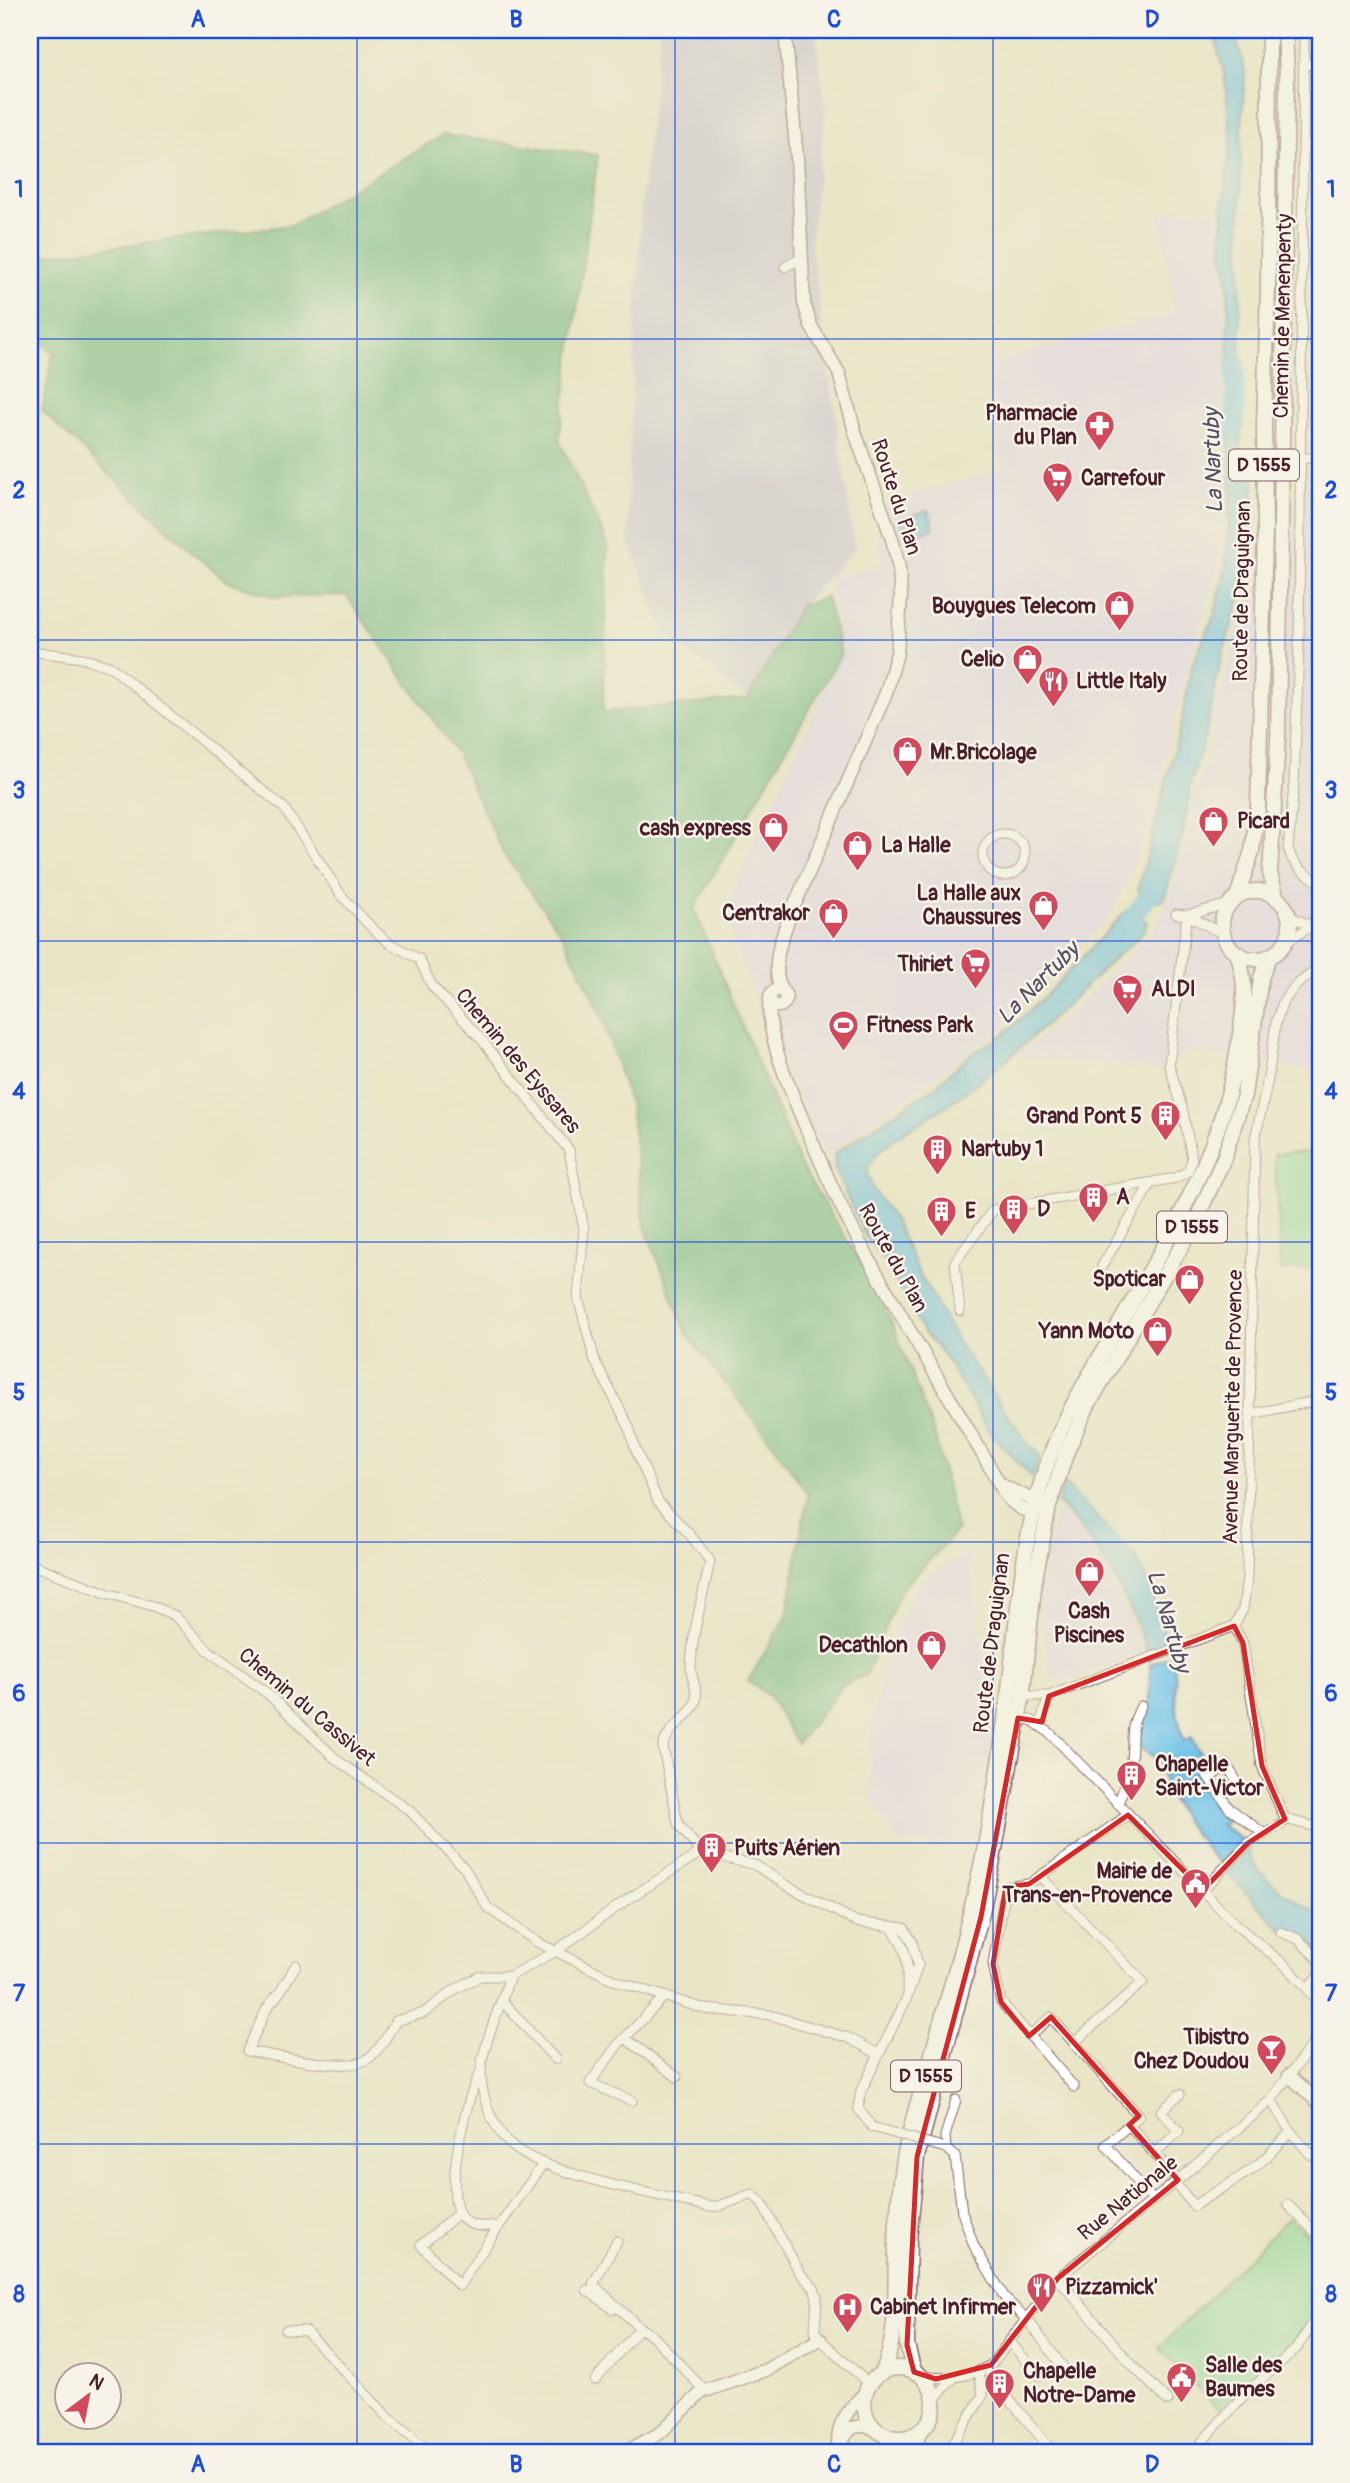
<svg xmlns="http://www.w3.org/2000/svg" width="1350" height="2483" font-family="Pangolin,sans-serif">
	<rect width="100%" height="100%" fill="#f7f3e8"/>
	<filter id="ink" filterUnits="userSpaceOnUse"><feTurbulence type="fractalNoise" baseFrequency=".0143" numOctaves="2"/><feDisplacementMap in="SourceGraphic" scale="14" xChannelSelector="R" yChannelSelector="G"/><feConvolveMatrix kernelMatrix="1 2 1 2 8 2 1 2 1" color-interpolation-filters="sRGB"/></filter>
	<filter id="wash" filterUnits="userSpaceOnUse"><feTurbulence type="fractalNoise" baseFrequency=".00686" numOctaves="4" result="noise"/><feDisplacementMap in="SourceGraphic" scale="28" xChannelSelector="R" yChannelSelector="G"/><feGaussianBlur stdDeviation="1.57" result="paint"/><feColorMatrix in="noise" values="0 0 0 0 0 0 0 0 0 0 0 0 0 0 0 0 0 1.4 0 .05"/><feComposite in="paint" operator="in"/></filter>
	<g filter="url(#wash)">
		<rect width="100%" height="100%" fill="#eae5c7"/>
		<!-- built -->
		<path fill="#e2d4f3" d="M1217 209 1227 337 1223 394 1226 489 1223 552 1191 657 1148 829 1113 912 1005 1026 825 1156 768 1036 723 910 841 654 829 578 885 564 876 545 888 501 1003 470 988 364 1175 313 1159 212Z
			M1310 464H1320V1071L1192 1050 1164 1070 1019 1056 1073 1009 1153 931 1171 896 1237 626Z
			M1057 1507 1082 1533 1107 1569 1147 1655 1058 1684 1050 1673 1039 1610 1043 1567Z
			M968 1553 984 1662 993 1750 971 1845 900 1843 870 1797V1722L892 1636 918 1582Z"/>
		<!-- industrial -->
		<path fill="#c5c0da" d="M660 30H815L826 109 810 241 855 548 801 606 748 699 665 635 628 540V484L641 205Z"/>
		<!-- green -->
		<path fill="#83d79a" stroke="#667b62" stroke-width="2" d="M1320 1151V1268L1281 1270 1274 1154Z
			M1289 2217 1320 2248V2307L1293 2346 1242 2390 1223 2414 1159 2348Z"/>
		<!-- forest -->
		<path fill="#6ab882" stroke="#5a6c56" stroke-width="2" d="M443 135 598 155 559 440 608 544 603 712 748 699 800 606 826 597 841 654 694 909 800 1165 881 1295 935 1435 957 1531 900 1591 866 1675 844 1684 797 1744 769 1696 748 1681 787 1615 808 1494 773 1444 687 1334 645 1227 630 1106 601 1014 563 936 503 853 457 754 346 595 275 597 227 581 195 555 42 411 53 353 30 332V257L292 225Z"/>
		<!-- water -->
		<path fill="#6cc1e8" stroke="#5b708a" stroke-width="2" d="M1213 30H1234L1245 71 1241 140 1240 382 1229 392 1228 282 1222 246 1223 206 1231 140 1224 73Z
			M1240 395 1242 473 1254 471V538L1250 557 1245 584 1221 659 1206 732 1189 788 1190 791 1184 828 1164 900 1157 901 1138 890 1181 724 1192 665 1214 616 1225 571 1231 491 1227 407Z
			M928 510 934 528 906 537 901 523 904 518Z
			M1127 910 1146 921 1147 924C1142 939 1122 950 1111 961 1055 1017 1000 1071 934 1114 911 1129 875 1144 867 1172L873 1189 894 1220 916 1267 958 1343 1028 1444 1040 1456 1033 1478 989 1431 945 1357 922 1330 885 1261 865 1236 835 1170 834 1155 841 1149 933 1088 970 1055 1003 1035 1050 991Z
			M1064 1483 1137 1559 1148 1582 1168 1646 1148 1653C1125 1593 1104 1549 1058 1503Z
			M1171 1656C1178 1671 1174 1685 1176 1701 1177 1715 1180 1728 1184 1741L1192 1737 1203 1758 1195 1764 1230 1817 1221 1825 1245 1842 1227 1856 1222 1865 1212 1856 1184 1821 1164 1786 1160 1762 1137 1744 1150 1700V1664Z
			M1249 1845C1246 1872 1298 1904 1320 1913V1950L1305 1937 1282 1930 1226 1872Z"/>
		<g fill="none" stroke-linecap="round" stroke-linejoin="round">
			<!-- stream -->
			<path stroke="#6cc1e8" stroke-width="3.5" d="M1315 38 1320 32"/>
			<!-- river -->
			<path stroke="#6cc1e8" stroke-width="19" d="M1235 426V362
				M1120 936 1149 895 1156 872"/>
		</g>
	</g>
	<g filter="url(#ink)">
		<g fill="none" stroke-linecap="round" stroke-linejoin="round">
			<defs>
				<path id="street" d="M1304 30 1299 646 1294 785 1288 848 1292 859 1301 870 1320 883
					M1304 65 1320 62
					M785 267 802 258
					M1299 459 1320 457
					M30 651 82 658 111 667 284 808 341 895 371 927 389 943 419 959 432 986 482 1040 569 1150 584 1229 578 1297 595 1361 629 1427 635 1448 658 1501 691 1536 710 1561C703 1597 692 1631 691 1668 691 1678 698 1689 696 1700 692 1717 668 1725 663 1747L678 1824 701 1852
					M983 855a21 21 0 1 1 42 0a21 21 0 1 1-42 0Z
					M1176 914 1187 915 1229 904
					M1187 915 1223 934
					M1288 915 1311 926 1320 925
					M1285 943 1311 926
					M1102 1266 1151 1183
					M960 1311 955 1262 993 1210 1176 1178 1188 1171 1192 1159 1183 1111 1169 1064 1187 915
					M1251 1414 1320 1400
					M30 1564 106 1593 153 1606 175 1616 208 1650 268 1694 337 1760 409 1810 465 1869 488 1908 537 1942 616 1981 705 2009 770 2015 849 2038 878 2054
					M1234 1626 1243 1643 1262 1766 1285 1819
					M1022 1699 1028 1696H1049L1234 1626 1243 1609 1247 1578 1255 1139 1268 1079 1276 1022 1283 1002 1295 986 1320 967
					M1014 1718 1031 1720 1050 1733 1235 1924 1286 1966 1307 1988 1320 2006
					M1040 1724 1049 1696
					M1207 1775 1229 1808 1263 1833
					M1209 1778 1227 1765 1237 1782 1221 1795
					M1118 1804C1123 1790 1128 1776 1131 1760 1134 1735 1128 1731 1141 1706
					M1285 1819 1312 1826H1320
					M1040 1876 1143 1982 1074 2043
					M1203 1890 1248 1843 1282 1824 1285 1819
					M890 1926C908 1947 908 1962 907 1989
					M1281 1932 1298 1939 1320 1961
					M296 1965 280 1992 267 2008 247 2051C271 2055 348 2072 366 2060 380 2051 388 2034 396 2021L424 2013 454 1990 480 1976H510
					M1307 1988 1320 1975
					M502 2001 555 2059
					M1029 2036 1051 2017 1139 2116 1106 2145 1153 2200
					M625 2038 677 2077
					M480 2073C466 2098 444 2189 460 2215 469 2229 485 2226 499 2226L543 2164
					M1074 2087 1001 2002 993 1964 1006 1887 1029 1884 1128 1815
					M1271 2100 1291 2132 1311 2155 1320 2151
					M632 2101 590 2083 617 2046 665 1996
					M1129 2125 1178 2180
					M942 2147 946 2148 955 2156 962 2212 974 2246 1005 2298 1030 2323 1068 2374
					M946 2148 945 2136 956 2100
					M1155 2153 1179 2131 1161 2111 1180 2094
					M1175 2183 1194 2206C1212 2193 1232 2183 1251 2170 1267 2159 1277 2144 1291 2132
					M1288 2205 1320 2237
					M459 2213 421 2245 459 2286 499 2226
					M617 2241 593 2284 640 2328
					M1058 2278 1132 2365 1168 2401
					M587 2290 613 2309
					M286 2330 306 2331 387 2416 432 2453
					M1010 2342 1038 2375
					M986 2368C1005 2399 1032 2423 1053 2453
					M920 2376C945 2380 969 2378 991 2365L1058 2278 1178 2180 1271 2100 1320 2034
					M595 2380 640 2328 653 2336 705 2391
					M870 2385 820 2339 815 2331 817 2297 814 2288 800 2273 761 2202 752 2194 719 2206 710 2207C664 2196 537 2174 508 2142 492 2125 481 2096 481 2073 480 2052 503 1999 510 1976L555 1952 625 1901 701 1852 755 1865 786 1885 857 1922 904 1928 912 1941 918 1965 906 2000 861 2091 858 2108 872 2127
					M934 2399 954 2378
					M947 2453 983 2395 979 2372
					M1197 2453 1200 2444 1245 2394 1296 2349 1320 2313"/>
				<path id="secondary" d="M770 998a8 8 0 1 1 16 0a8 8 0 1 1-16 0Z
					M781 991C772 964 779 944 789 918L886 693 897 653 901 596 899 568 892 539 855 432 839 373 811 326 804 303 797 158 785 30
					M770 999C765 1030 787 1081 799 1111 819 1158 839 1206 864 1250 909 1333 960 1412 1005 1494 1015 1508 1027 1515 1043 1509
					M999 1484 1035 1501 1040 1507
					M1289 2075 1320 2104
					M840 2446C849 2427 853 2423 875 2428
					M505 2453H518
					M624 2453 660 2433 702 2392 766 2370 820 2339
					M839 2453C834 2425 848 2409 867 2391"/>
				<path id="primary" d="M1222 925a34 34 0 1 1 68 0a34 34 0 1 1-68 0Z
					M1237 897 1252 851 1258 808 1265 530 1264 424 1268 287 1269 30
					M1277 899 1270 873 1278 739 1287 78 1285 30
					M864 2403a35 35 0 1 1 70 0a35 35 0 1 1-70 0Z
					M914 2372 907 2345V2333L909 2240 917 2157 981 1917 993 1860 1022 1699 1035 1579 1049 1506 1067 1451 1088 1405 1194 1225 1224 1158 1244 1095 1261 978 1269 956
					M882 2373C900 2333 894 2284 896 2241 897 2213 900 2186 904 2159 909 2128 920 2096 929 2065 948 1996 969 1927 983 1856 995 1795 1004 1733 1011 1671 1019 1600 1024 1527 1049 1459 1065 1414 1090 1374 1114 1333 1168 1240 1224 1150 1239 1041 1244 1011 1248 982 1237 953
					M886 2435 893 2453
					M914 2453 919 2432"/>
			</defs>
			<!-- street casing -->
			<use href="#street" stroke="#826462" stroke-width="11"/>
			<!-- secondary casing -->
			<use href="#secondary" stroke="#826462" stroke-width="15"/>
			<!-- primary casing -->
			<use href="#primary" stroke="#826462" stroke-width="17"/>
			<!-- street -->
			<use href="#street" stroke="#fff" stroke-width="9"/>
			<!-- secondary -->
			<use href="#secondary" stroke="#fff" stroke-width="12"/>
			<!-- primary -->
			<use href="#primary" stroke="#fff" stroke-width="14"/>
			<defs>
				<path id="street-bridge" d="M872 2127 942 2147"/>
			</defs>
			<!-- street-bridge casing -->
			<use href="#street-bridge" stroke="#826462" stroke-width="11" stroke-linecap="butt"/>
			<!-- street-bridge -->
			<use href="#street-bridge" stroke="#fff" stroke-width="9"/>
		</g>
	</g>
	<!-- marked area -->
	<path d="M0 0H1350V2483H0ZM1234 1626 1243 1643 1262 1766 1285 1819 1248 1843 1203 1890 1128 1815 1029 1884 1006 1887 993 1964 1001 2002 1029 2036 1051 2017 1139 2116 1129 2125 1178 2180 1058 2278 991 2365 936 2379 914 2372 907 2345 917 2157 981 1917 1018 1718 1042 1722 1049 1696Z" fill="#eae5c7" fill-opacity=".55" fill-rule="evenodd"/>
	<path fill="none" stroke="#d62828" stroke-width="5" stroke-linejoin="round" d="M1234 1626 1243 1643 1262 1766 1285 1819 1248 1843 1203 1890 1128 1815 1029 1884 1006 1887 993 1964 1001 2002 1029 2036 1051 2017 1139 2116 1129 2125 1178 2180 1058 2278 991 2365 936 2379 914 2372 907 2345 917 2157 981 1917 1018 1718 1042 1722 1049 1696Z"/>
	<!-- grid -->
	<path fill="none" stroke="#1d4ed8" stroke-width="2" stroke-opacity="0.55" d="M357 30V2453M675 30V2453M993 30V2453M30 339H1320M30 640H1320M30 941H1320M30 1242H1320M30 1542H1320M30 1843H1320M30 2144H1320"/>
	<!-- icons -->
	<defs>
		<symbol id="pharmacy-pin" viewBox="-11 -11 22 30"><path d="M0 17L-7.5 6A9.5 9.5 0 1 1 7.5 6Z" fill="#d1495b" stroke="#f7f3e8"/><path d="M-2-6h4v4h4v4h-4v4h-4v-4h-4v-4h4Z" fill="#fff"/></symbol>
		<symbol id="supermarket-pin" viewBox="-11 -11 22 30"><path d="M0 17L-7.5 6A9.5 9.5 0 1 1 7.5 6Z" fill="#d1495b" stroke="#f7f3e8"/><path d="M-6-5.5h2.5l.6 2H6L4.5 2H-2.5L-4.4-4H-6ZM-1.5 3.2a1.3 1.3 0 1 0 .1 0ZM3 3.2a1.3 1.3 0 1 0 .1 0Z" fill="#fff"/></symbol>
		<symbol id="shop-pin" viewBox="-11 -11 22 30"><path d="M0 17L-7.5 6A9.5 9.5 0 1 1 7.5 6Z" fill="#d1495b" stroke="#f7f3e8"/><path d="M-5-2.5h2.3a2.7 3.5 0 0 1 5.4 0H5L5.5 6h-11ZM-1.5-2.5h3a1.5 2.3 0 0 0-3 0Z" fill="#fff"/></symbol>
		<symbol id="restaurant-pin" viewBox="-11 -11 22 30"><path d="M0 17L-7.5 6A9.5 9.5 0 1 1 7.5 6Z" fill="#d1495b" stroke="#f7f3e8"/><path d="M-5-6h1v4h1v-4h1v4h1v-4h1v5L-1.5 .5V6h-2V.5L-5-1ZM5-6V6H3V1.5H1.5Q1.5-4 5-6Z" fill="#fff"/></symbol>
		<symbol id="stadium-pin" viewBox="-11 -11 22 30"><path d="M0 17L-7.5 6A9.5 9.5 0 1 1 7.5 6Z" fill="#d1495b" stroke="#f7f3e8"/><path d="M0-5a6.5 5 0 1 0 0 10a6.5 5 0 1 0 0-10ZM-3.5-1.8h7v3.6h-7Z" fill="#fff"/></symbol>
		<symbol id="building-pin" viewBox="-11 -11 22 30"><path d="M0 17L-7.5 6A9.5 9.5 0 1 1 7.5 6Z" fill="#d1495b" stroke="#f7f3e8"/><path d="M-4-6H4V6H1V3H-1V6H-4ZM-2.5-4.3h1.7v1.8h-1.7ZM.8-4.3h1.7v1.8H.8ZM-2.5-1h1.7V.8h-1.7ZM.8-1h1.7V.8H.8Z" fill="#fff"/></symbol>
		<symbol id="civic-pin" viewBox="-11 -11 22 30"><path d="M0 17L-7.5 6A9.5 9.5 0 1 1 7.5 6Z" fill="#d1495b" stroke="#f7f3e8"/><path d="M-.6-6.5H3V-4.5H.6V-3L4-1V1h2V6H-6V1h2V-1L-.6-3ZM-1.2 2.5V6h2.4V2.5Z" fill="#fff"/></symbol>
		<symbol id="bar-pin" viewBox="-11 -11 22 30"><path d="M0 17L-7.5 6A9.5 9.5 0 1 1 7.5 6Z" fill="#d1495b" stroke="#f7f3e8"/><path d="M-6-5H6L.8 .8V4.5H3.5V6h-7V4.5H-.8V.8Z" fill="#fff"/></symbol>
		<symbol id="hospital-pin" viewBox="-11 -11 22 30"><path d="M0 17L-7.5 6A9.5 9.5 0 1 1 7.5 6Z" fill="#d1495b" stroke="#f7f3e8"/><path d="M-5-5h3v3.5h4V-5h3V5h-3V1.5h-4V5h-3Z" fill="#fff"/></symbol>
	</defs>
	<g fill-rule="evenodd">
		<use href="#pharmacy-pin" x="1082" y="408" width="35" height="47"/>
		<use href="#supermarket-pin" x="1040" y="460" width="35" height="47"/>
		<use href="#shop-pin" x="1102" y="588" width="35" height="47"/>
		<use href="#shop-pin" x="1010" y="642" width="35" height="47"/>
		<use href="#restaurant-pin" x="1036" y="664" width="35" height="47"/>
		<use href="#shop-pin" x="890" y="734" width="35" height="47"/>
		<use href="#shop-pin" x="1196" y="804" width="35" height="47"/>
		<use href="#shop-pin" x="756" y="810" width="35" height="47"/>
		<use href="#shop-pin" x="840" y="828" width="35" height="47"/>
		<use href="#shop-pin" x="1026" y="888" width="35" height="47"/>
		<use href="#shop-pin" x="816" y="896" width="35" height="47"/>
		<use href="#supermarket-pin" x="958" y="946" width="35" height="47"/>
		<use href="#supermarket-pin" x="1110" y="972" width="35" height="47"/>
		<use href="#stadium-pin" x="826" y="1008" width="35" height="47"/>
		<use href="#building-pin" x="1148" y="1098" width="35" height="47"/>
		<use href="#building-pin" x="920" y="1132" width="35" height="47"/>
		<use href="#building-pin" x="1076" y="1180" width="35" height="47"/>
		<use href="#building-pin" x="996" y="1192" width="35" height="47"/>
		<use href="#building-pin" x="924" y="1194" width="35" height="47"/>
		<use href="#shop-pin" x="1172" y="1262" width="35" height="47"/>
		<use href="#shop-pin" x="1140" y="1314" width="35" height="47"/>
		<use href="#shop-pin" x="1072" y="1554" width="35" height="47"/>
		<use href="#shop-pin" x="914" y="1628" width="35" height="47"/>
		<use href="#building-pin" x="1114" y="1758" width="35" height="47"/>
		<use href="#building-pin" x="694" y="1830" width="35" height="47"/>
		<use href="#civic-pin" x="1178" y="1866" width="35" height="47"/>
		<use href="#bar-pin" x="1254" y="2032" width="35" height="47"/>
		<use href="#restaurant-pin" x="1024" y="2270" width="35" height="47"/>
		<use href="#hospital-pin" x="830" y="2290" width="35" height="47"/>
		<use href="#civic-pin" x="1164" y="2360" width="35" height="47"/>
		<use href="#building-pin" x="982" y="2366" width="35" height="47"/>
	</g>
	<g text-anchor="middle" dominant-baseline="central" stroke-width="5" stroke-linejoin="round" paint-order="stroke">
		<!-- shield labels -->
		<g fill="#f7f3e8" stroke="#7e5f64" stroke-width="2">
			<rect x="1229" y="449.5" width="70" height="31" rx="5"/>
			<rect x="1157" y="1211.5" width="70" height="31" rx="5"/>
			<rect x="891" y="2060.5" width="70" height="31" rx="5"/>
		</g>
		<g font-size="19" font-weight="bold" fill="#4a1f2b">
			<text x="1264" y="465">D 1555</text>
			<text x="1192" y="1227">D 1555</text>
			<text x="926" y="2076">D 1555</text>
		</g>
		<!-- street labels -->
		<g font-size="21" fill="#4a1f2b" stroke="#f7f3e8">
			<text transform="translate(1283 316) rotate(-89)">Chemin de Menenpenty</text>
			<text transform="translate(896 497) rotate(72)">Route du Plan</text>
			<text transform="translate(1242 591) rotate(-89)">Route de Draguignan</text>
			<text transform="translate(518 1061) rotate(50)">Chemin des Eyssares</text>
			<text transform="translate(893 1258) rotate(61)">Route du Plan</text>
			<text transform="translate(1233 1407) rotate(-89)">Avenue Marguerite de Provence</text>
			<text transform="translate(992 1643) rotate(-83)">Route de Draguignan</text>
			<text transform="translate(307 1707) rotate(40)">Chemin du Cassivet</text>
			<text transform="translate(1128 2198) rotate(-39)">Rue Nationale</text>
		</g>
		<!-- poi labels -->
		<g font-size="21" font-weight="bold" fill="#4a1f2b" stroke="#f7f3e8" text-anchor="start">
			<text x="1077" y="413" text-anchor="end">Pharmacie<tspan x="1077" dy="24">du Plan</tspan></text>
			<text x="1081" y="478">Carrefour</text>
			<text x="1096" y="606" text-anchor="end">Bouygues Telecom</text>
			<text x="1004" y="659" text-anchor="end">Celio</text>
			<text x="1076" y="681">Little Italy</text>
			<text x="930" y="752">Mr.Bricolage</text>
			<text x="1237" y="821">Picard</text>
			<text x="751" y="828" text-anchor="end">cash express</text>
			<text x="881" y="845">La Halle</text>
			<text x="1021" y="893" text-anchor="end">La Halle aux<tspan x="1021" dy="24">Chaussures</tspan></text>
			<text x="810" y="913" text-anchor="end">Centrakor</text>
			<text x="953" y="964" text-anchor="end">Thiriet</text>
			<text x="1151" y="989">ALDI</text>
			<text x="866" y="1025">Fitness Park</text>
			<text x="1142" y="1116" text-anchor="end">Grand Pont 5</text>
			<text x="961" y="1149">Nartuby 1</text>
			<text x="1116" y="1197">A</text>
			<text x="1037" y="1209">D</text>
			<text x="965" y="1211">E</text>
			<text x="1166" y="1279" text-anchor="end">Spoticar</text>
			<text x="1134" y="1331" text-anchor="end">Yann Moto</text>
			<text x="1089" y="1611" text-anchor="middle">Cash<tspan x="1089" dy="24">Piscines</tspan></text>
			<text x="908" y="1645" text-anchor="end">Decathlon</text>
			<text x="1155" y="1764">Chapelle<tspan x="1155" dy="24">Saint-Victor</tspan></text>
			<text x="734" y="1848">Puits Aérien</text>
			<text x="1172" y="1871" text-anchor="end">Mairie de<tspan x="1172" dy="24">Trans-en-Provence</tspan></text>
			<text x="1249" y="2037" text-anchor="end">Tibistro<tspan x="1249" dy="24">Chez Doudou</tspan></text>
			<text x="1065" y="2287">Pizzamick'</text>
			<text x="870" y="2307">Cabinet Infirmer</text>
			<text x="1205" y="2365">Salle des<tspan x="1205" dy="24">Baumes</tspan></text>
			<text x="1023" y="2371">Chapelle<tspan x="1023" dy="24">Notre-Dame</tspan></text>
		</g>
		<!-- water labels -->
		<g font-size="23" font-style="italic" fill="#545064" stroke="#f7f3e8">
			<text transform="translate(1213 461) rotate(-92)">La Nartuby</text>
			<text transform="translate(1038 983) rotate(-45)">La Nartuby</text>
			<text transform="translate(1169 1621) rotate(74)">La Nartuby</text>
		</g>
	</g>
	<!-- margin -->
	<rect width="1350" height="2483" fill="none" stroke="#f7f3e8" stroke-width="77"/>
	<!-- north arrow -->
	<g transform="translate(88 2396) rotate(32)"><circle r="33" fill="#f7f3e8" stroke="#b29e9c" stroke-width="2"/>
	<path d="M0-5L12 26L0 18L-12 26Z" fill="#d1495b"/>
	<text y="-10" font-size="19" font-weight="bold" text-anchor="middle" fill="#4a1f2b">N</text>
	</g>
	<rect x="38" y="38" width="1274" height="2406" fill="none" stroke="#1d4ed8" stroke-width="2.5"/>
	<g font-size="23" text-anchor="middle" font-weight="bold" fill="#1d4ed8">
		<text x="198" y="27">A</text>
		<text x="516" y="27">B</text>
		<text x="834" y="27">C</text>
		<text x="1152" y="27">D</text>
		<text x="19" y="197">1</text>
		<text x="1331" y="197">1</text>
		<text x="19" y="498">2</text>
		<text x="1331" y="498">2</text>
		<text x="19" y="798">3</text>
		<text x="1331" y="798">3</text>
		<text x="19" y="1099">4</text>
		<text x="1331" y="1099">4</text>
		<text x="19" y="1400">5</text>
		<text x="1331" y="1400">5</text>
		<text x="19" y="1701">6</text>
		<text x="1331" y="1701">6</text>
		<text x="19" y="2001">7</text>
		<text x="1331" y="2001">7</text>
		<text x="19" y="2302">8</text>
		<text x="1331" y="2302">8</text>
		<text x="198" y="2472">A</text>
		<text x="516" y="2472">B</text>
		<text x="834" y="2472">C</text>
		<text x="1152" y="2472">D</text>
	</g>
</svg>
